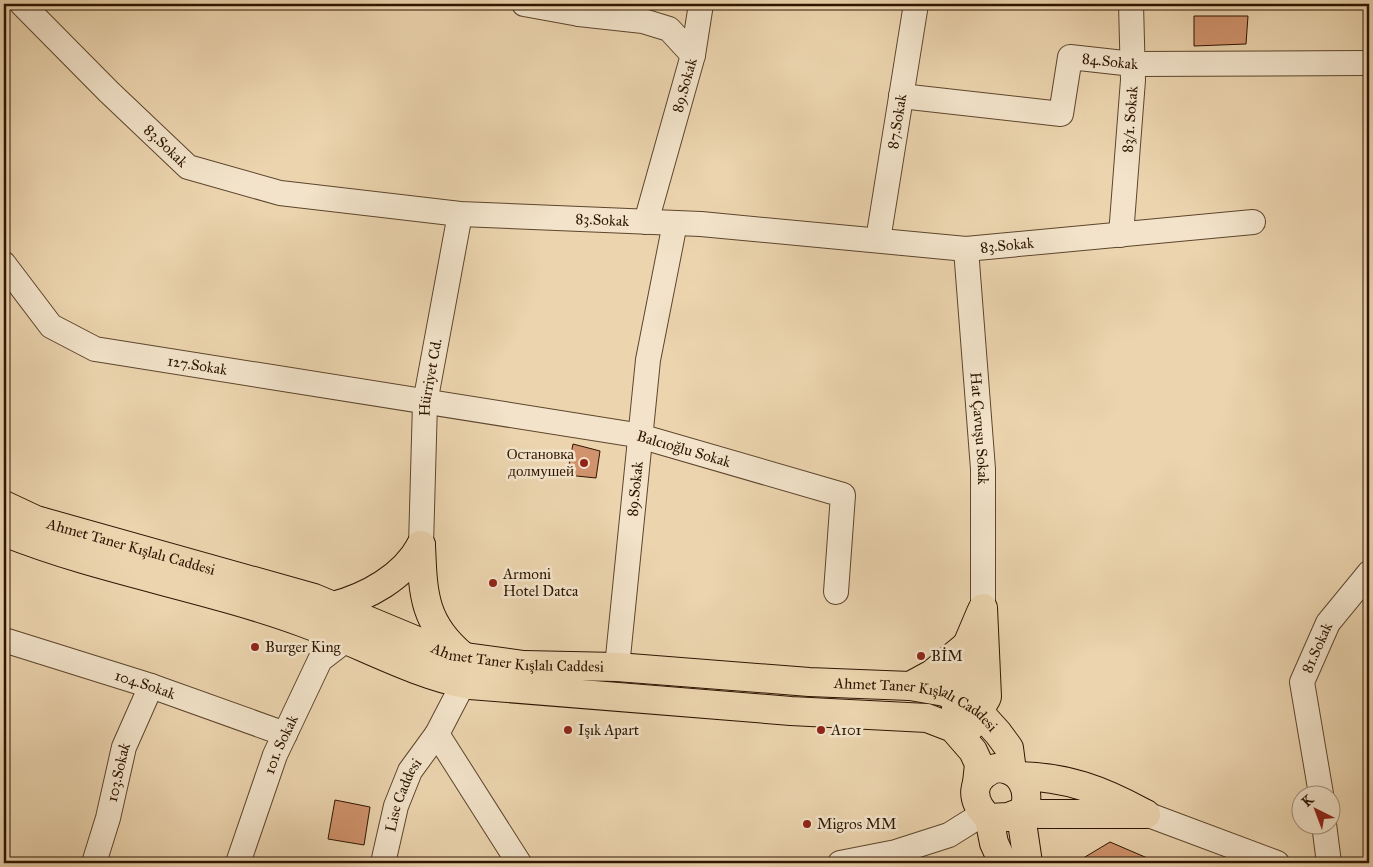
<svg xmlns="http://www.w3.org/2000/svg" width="1373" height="867" font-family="'IM FELL Great Primer',serif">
	<rect width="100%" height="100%" fill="#ebd4ae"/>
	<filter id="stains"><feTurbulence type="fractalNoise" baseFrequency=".004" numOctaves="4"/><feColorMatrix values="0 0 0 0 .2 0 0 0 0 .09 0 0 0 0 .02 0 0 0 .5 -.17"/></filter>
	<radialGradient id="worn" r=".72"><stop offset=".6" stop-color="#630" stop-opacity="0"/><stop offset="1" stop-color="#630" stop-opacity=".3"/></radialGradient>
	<!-- building -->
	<path fill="#d0936d" stroke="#2e1500" d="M1244 4H1304L1303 7Z
		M1194 16H1248L1246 44 1194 46Z
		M573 444 600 451 596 478 567 475Z
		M335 800 370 807 364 845 328 839Z
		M1110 842 1159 863H1075Z"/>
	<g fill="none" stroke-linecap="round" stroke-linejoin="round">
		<defs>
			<g id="minor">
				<path id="s1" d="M22 4 109 92 188 167 280 193 460 214 701 224 966 249 1253 222"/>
				<path d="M524 4 579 14 580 4"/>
				<path d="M579 14 643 21 669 29 693 55"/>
				<path id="s2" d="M901 96 1061 114 1070 57 1133 64 1369 63"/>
				<path id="s3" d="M646 222 693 55 701 4"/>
				<path id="s4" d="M1121 235 1133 80 1131 4"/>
				<path id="s5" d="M878 240 916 4"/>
				<path id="s6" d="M966 249 983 469V608"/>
				<path id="s7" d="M4 264 51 326 95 349 636 435 843 495 836 592"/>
				<path id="s8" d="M421 545 425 403 460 214"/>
				<path id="s9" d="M4 640 151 686 285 734"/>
				<path id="s10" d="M617 667 648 360 675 223"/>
				<path d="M463 684 437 734 519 863"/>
				<path id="s11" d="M1321 794 1302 682 1328 623 1369 573"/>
				<path d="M1146 814 1277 863"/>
				<path d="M1324 824 1329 863"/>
				<path id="s12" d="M94 863 108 818 124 747 151 686"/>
				<path id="s13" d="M238 863 275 755 320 660 346 640"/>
				<path id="s14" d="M383 863 396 806 410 771 437 734"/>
				<path d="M840 863 896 852 949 835 984 813"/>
			</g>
			<g id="major">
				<path id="s15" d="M4 505 36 520 314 598 451 655 524 665 617 667 809 682 910 686 945 692 979 712 998 733 1009 748 1012 771"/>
				<path d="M4 532C101 571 206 587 304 623 360 643 412 674 470 685L791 711 927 718 953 728 973 751 979 764 977 783"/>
				<path d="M421 545C423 593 423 623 463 656"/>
				<path d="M333 606C367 597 404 577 421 545"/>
				<path d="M910 686 932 674 967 645"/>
				<path d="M955 715 967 645 981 612"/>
				<path d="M970 727 987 697 983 608"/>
				<path d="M996 768C1021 768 1031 789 1024 811L1008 817 989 818C970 801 969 778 996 768Z"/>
				<path d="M1019 776C1067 777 1101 790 1142 812"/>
				<path d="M989 818 994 843 1003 863"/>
				<path d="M1028 863 1023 829 1024 811 1040 814H1146"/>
			</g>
		</defs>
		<!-- minor casing -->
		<use href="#minor" stroke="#5d452c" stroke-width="26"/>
		<!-- major casing -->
		<use href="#major" stroke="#2e1500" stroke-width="30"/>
		<!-- path -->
		<path stroke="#2e1500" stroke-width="3" stroke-dasharray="4 2.5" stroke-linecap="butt" d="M1367 4 1369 15"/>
		<!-- minor -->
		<use href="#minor" stroke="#f2e3ca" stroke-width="24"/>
		<!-- major -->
		<use href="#major" stroke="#ebd4ae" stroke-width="28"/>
	</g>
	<!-- markers -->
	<g fill="#8f2418" stroke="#f2e3ca" stroke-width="2">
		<circle cx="584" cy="463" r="5"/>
		<circle cx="493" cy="583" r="5"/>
		<circle cx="255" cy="647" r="5"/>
		<circle cx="921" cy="656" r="5"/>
		<circle cx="568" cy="730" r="5"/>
		<circle cx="821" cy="730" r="5"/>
		<circle cx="807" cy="824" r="5"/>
	</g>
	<g text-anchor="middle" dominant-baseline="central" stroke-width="5" stroke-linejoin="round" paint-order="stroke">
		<!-- street labels -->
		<g font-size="15" fill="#2e1500" stroke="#f2e3ca">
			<text stroke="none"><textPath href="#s2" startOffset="259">84.Sokak</textPath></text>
			<text stroke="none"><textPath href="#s3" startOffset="142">89.Sokak</textPath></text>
			<text stroke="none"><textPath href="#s4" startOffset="116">83/1. Sokak</textPath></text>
			<text stroke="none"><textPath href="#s5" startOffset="120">87.Sokak</textPath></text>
			<text stroke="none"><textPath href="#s1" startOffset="202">83.Sokak</textPath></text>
			<text stroke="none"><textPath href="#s1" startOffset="652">83.Sokak</textPath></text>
			<text stroke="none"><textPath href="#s1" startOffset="1058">83.Sokak</textPath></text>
			<text stroke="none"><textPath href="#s7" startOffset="231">127.Sokak</textPath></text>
			<text stroke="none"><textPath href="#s8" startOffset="168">Hürriyet Cd.</textPath></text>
			<text stroke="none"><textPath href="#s6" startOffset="180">Hat Çavuşu Sokak</textPath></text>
			<text stroke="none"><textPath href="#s7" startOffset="725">Balcıoğlu Sokak</textPath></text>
			<text stroke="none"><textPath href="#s10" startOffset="179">89.Sokak</textPath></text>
			<text stroke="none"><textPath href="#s15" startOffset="134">Ahmet Taner Kışlalı Caddesi</textPath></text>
			<text stroke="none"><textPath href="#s11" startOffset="151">81.Sokak</textPath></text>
			<text stroke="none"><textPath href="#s15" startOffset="539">Ahmet Taner Kışlalı Caddesi</textPath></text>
			<text stroke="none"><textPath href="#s9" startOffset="148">104.Sokak</textPath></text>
			<text stroke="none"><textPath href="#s15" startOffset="944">Ahmet Taner Kışlalı Caddesi</textPath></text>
			<text stroke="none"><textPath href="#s13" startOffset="126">101. Sokak</textPath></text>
			<text stroke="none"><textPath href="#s12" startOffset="94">103.Sokak</textPath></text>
			<text stroke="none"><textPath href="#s14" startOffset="71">Lise Caddesi</textPath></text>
		</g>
		<!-- poi labels -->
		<g font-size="15" fill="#2e1500" stroke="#f2e3ca" text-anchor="start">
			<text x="574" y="454" text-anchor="end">Остановка<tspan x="574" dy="17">долмушей</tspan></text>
			<text x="503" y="574">Armoni<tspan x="503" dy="17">Hotel Datca</tspan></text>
			<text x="265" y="647">Burger King</text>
			<text x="931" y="656">BİM</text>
			<text x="578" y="730">Işık Apart</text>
			<text x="831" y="730">A101</text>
			<text x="817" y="824">Migros MM</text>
		</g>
	</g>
	<!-- margin -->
	<rect width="1373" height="867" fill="none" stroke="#ebd4ae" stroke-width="20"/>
	<rect x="5" y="5" width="1363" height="857" fill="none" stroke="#2e1500" stroke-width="2.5"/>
	<rect x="10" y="10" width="1353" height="847" fill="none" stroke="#2e1500"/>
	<!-- north arrow -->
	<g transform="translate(1316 810) rotate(318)"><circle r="24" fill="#f2e3ca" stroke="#a49179"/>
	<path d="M0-4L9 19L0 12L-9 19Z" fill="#8f2418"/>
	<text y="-8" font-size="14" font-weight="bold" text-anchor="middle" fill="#2e1500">K</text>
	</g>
	<rect width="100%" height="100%" filter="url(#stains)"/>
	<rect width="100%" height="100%" fill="url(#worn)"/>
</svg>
